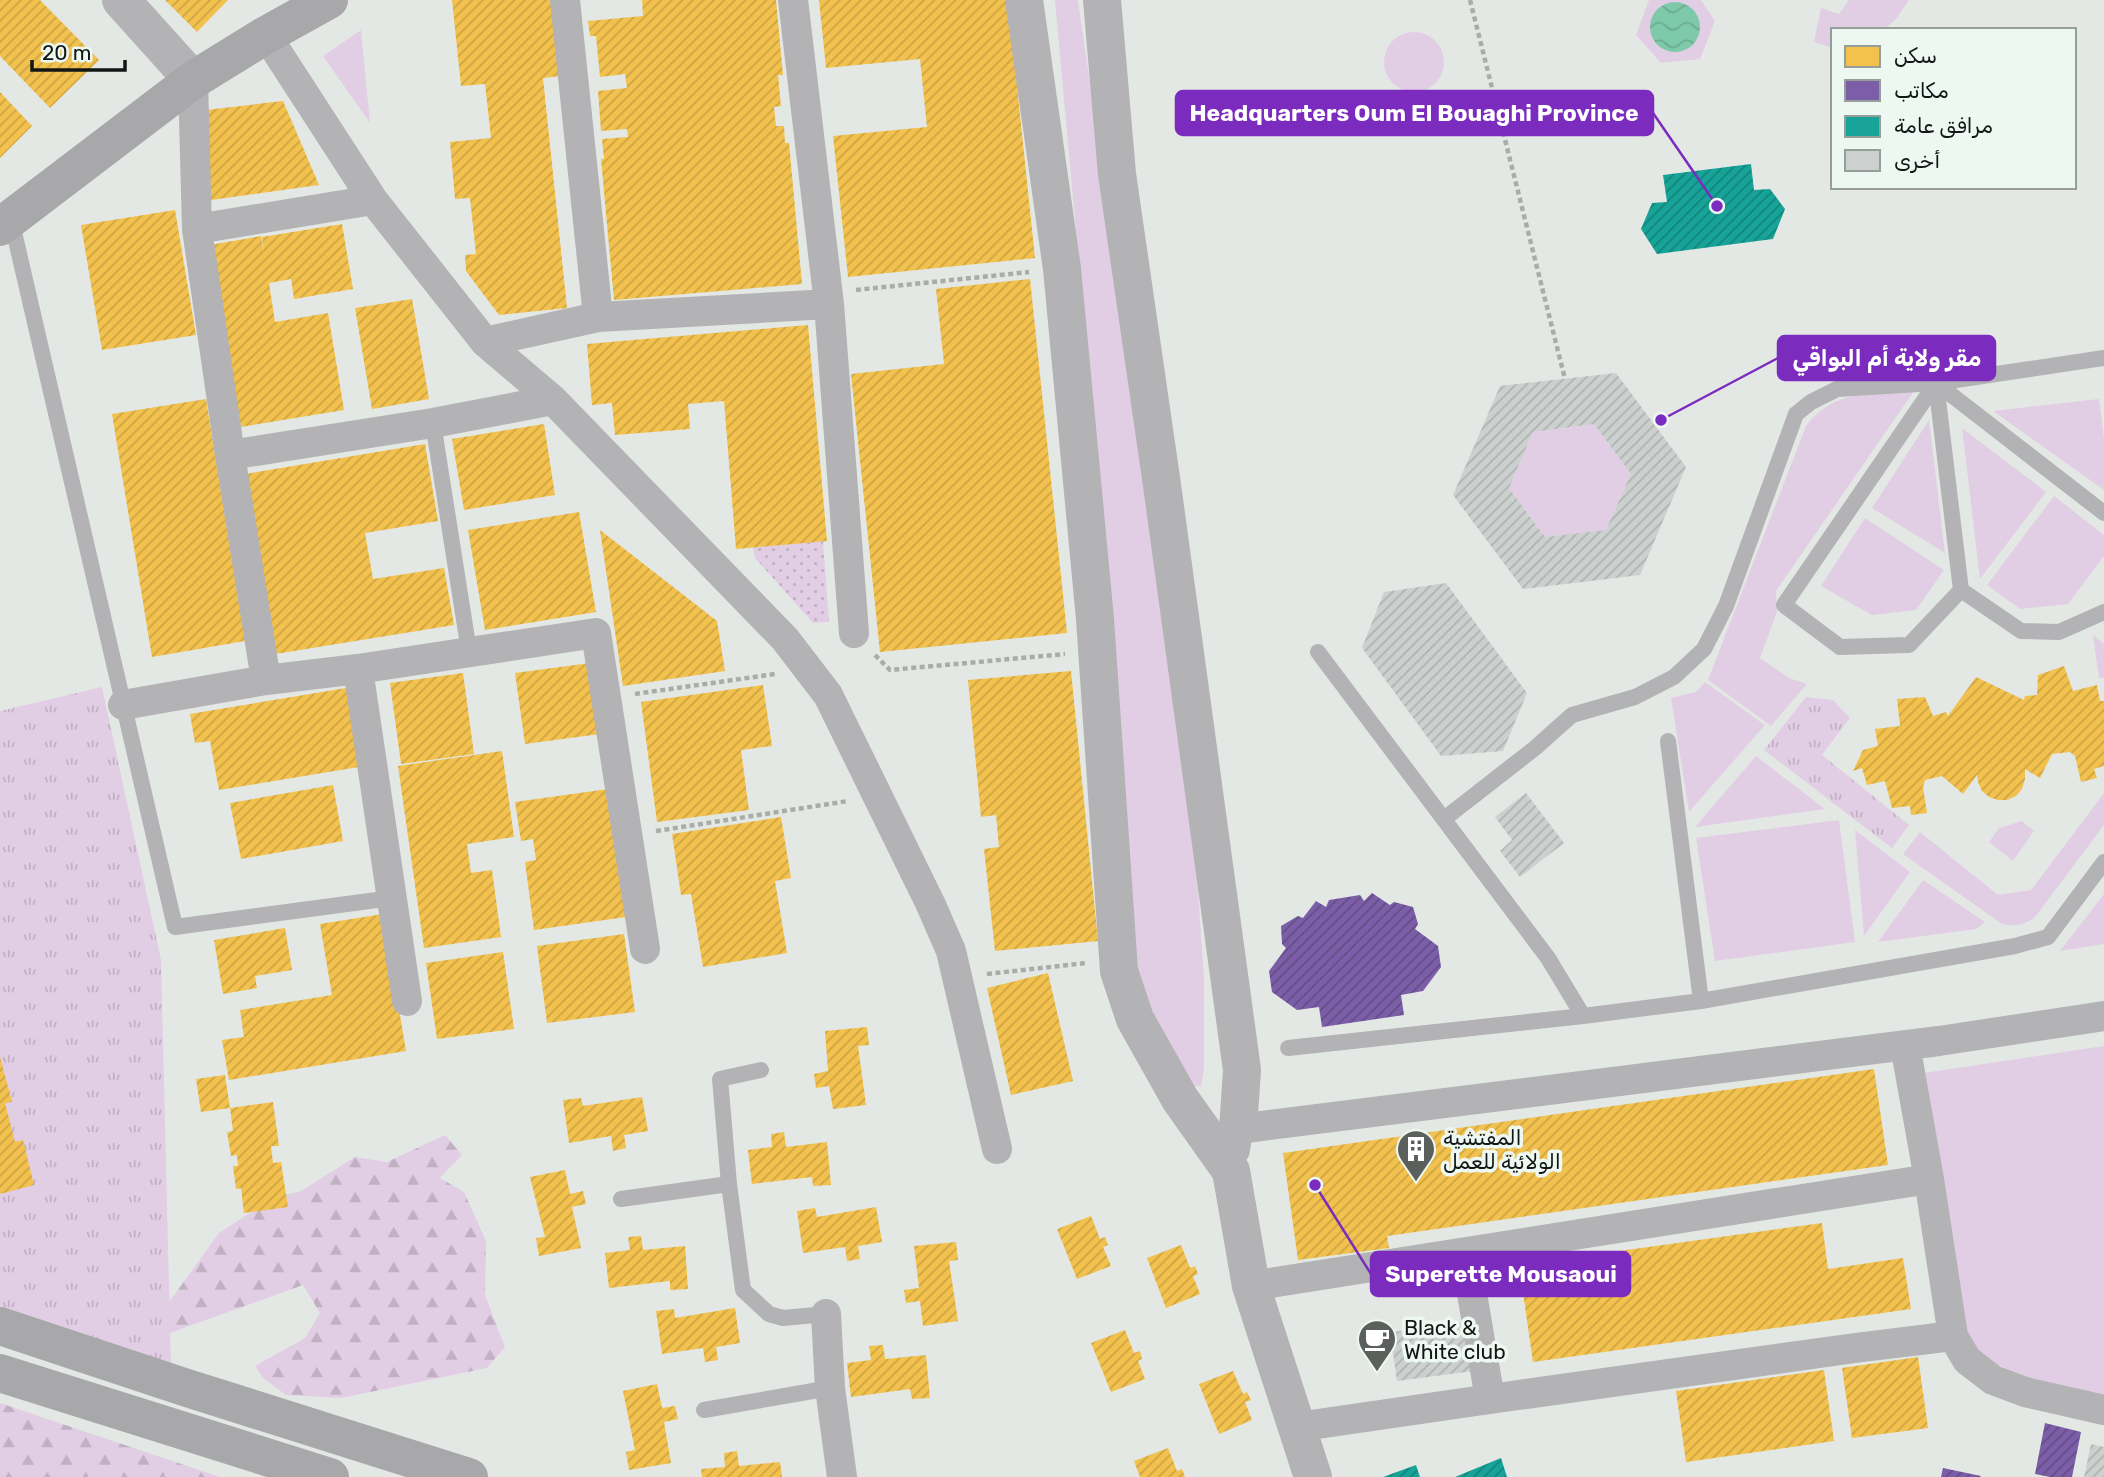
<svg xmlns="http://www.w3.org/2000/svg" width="2104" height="1477" font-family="Rubik,'Noto Naskh Arabic',sans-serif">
	<defs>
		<pattern id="forest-firs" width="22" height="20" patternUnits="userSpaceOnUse" patternTransform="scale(1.75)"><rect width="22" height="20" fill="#e2cee4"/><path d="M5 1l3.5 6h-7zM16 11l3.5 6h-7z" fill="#c1b0c3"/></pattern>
		<pattern id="park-tufts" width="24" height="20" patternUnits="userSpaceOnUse" patternTransform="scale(1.75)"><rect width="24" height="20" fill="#e2cee4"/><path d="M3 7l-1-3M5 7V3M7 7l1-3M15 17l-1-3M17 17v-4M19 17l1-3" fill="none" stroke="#c1b0c3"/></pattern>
		<pattern id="garden-dots" width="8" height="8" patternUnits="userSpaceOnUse" patternTransform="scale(1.75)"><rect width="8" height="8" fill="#e2cee4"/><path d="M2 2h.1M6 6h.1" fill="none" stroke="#c1b0c3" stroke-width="1.8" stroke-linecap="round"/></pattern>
		<pattern id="water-waves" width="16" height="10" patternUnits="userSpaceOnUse" patternTransform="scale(1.75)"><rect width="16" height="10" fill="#7ec9a9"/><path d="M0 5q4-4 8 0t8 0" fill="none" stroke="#6cac91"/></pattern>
		<pattern id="homes-hatch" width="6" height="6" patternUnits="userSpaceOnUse" patternTransform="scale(1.75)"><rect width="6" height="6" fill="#f2c14e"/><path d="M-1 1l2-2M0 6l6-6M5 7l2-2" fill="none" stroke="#cea543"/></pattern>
		<pattern id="offices-hatch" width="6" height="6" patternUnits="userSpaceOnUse" patternTransform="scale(1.75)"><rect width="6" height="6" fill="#7b5ea7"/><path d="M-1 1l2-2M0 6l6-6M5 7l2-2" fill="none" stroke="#634d87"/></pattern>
		<pattern id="public-hatch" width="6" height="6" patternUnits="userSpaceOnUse" patternTransform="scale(1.75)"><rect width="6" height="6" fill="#17a398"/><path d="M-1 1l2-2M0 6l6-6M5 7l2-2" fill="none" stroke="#13847b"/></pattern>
		<pattern id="building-hatch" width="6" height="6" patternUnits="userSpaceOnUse" patternTransform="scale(1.75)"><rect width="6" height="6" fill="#ccd0ce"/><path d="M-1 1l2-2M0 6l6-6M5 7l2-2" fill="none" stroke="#aeb2b0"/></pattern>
	</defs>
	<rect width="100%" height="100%" fill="#e3e8e5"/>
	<!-- grass -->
	<path fill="#e2cee4" d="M1055 0H1078L1191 787 1204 979V1068L1201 1086H1192L1187 1083 1137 980 1080 275Z
		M1649 0H1701L1715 21 1700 59 1661 63 1636 35Z
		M1849 0H1909L1896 19 1883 30H1833V48L1814 42 1821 8 1839 14Z
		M361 30 370 123 323 56Z
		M1384 62a30 30 0 1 1 60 0a30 30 0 1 1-60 0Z
		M1914 391 1776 591 1777 612 1760 658 1789 678 1807 684 1771 726 1708 680 1806 426C1834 389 1872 394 1914 391Z
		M2099 399 2104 439V490L1993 411Z
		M1929 420 1945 553 1872 508Z
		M1594 424 1631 474 1606 530 1545 537 1509 488 1533 432Z
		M1962 428 2046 492 1980 579Z
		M2054 496 2104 535V556L2068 604 2020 609 1987 585Z
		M1865 518 1944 570 1916 610 1872 615 1821 586Z
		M2093 635 2104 644V678H2099Z
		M1705 682 1765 725 1689 812 1671 698 1696 692Z
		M1756 756 1825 809 1695 827Z
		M2104 793V825L2035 917C2025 925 2015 927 2002 924L1903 854 1920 832 1998 895 2031 890Z
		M1839 820 1855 942 1715 961 1696 838Z
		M2022 821 2034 831 2013 861 1989 842 1999 828Z
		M1855 830 1910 872 1864 936Z
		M1923 880 1985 922 1976 929 1878 942Z
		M2104 894V944L2060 951Z
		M2104 1046V1396L2018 1377 1953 1336 1910 1075Z"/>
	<!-- forest -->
	<path fill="url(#forest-firs)" d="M445 1135 462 1155 440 1178 464 1192 486 1241 485 1295 505 1347 487 1368 341 1398 286 1395 263 1378 255 1366 305 1338 320 1313 303 1285 167 1334V1305L219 1233 273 1198 301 1191 355 1157 387 1162Z
		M0 1403 220 1477H0Z"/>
	<!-- park -->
	<path fill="url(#park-tufts)" d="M102 687 161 960 171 1368 0 1314V711Z
		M1806 697 1833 700 1850 718 1822 755 1909 825 1892 848 1764 750Z"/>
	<!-- garden -->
	<path fill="url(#garden-dots)" d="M823 541 829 622 813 623 755 558 753 547Z"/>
	<!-- water -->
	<path fill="url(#water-waves)" d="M1650 27a25 25 0 1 1 50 0a25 25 0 1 1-50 0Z"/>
	<!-- homes -->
	<path fill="url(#homes-hatch)" d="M0 0H40L99 60 50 108 0 56Z
		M165 0H228L197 32Z
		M452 0H552L560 76 543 78 567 308 499 315 466 271 465 255 476 254 470 198 455 199 450 142 491 138 485 84 461 86Z
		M642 0H776L783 75H778L781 106 774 107 776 126H784L785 143H789L802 284 614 300 601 159H604L602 139 628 137 627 129 601 131 598 91 627 88 625 74 600 77 596 36H590L588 21 643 16Z
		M819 0H1008L1035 258 848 277 833 136 927 127 920 59 826 68Z
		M0 92 32 126 0 158Z
		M283 101 319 185 211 200 197 111Z
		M175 210 196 335 102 350 81 225Z
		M342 224 353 289 294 299 291 279 269 283 275 322 328 313 344 410 241 427 210 245 261 236 264 253 262 237Z
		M1030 279 1067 633 880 652 851 374 944 364 936 289Z
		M412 299 429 399 372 409 355 308Z
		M808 325 827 541 736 549 724 401 688 404 690 429 615 435 612 403 592 405 587 344Z
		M206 399 245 641 152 657 112 414Z
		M544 424 555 495 464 510 452 439Z
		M425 444 438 521 365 533 373 579 444 568 454 625 269 655 239 475Z
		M579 512 596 612 485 630 468 530Z
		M600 530 717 621 725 671 623 686Z
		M590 663 600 734 525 744 515 673Z
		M2064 666 2073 691 2097 685 2100 701H2104V766L2094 769 2097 778 2081 782 2075 756 2070 752 2052 754 2040 778 2025 769V779L2022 789 2016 796 2007 800H1998L1989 797 1982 791 1978 782 1977 775 1963 794 1942 776 1925 780 1923 787 1927 813 1911 815 1910 806 1892 808 1885 781 1867 785 1862 768 1853 771 1863 750 1878 746 1875 729 1900 726 1897 699 1925 697 1933 716 1946 712 1948 716 1976 677 2024 700 2025 696 2037 695 2038 675Z
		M1071 671 1098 941 995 951 984 849 999 847 996 815 981 817 968 680Z
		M463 673 474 754 401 764 390 683Z
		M763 685 772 746 741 750 749 810 657 822 641 702Z
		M352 687 365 766 219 790 210 741 195 743 190 714Z
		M502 751 514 837 467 844 471 873 492 870 501 937 424 948 398 766Z
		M333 785 343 841 241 859 230 803Z
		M608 789 626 917 534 930 525 862 536 860 533 839 521 841 515 802Z
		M781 817 791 878 775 881 787 953 703 967 691 894 681 895 672 834Z
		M383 914 406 1051 229 1080 222 1040 244 1037 240 1010 332 995 320 924Z
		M285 928 292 970 255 976 257 988 223 994 214 940Z
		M624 934 635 1012 547 1023 537 946Z
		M503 952 514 1029 437 1039 426 963Z
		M1048 973 1073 1081 1011 1095 987 988Z
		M867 1027 869 1045 858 1046 866 1105 833 1109 829 1086 816 1088 814 1074 828 1071 825 1031Z
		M0 1057 12 1102 5 1103 15 1142 23 1140 34 1185 0 1194Z
		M1874 1069 1888 1165 1387 1236 1389 1248 1298 1260 1283 1153Z
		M225 1075 230 1108 201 1112 196 1079Z
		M642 1097 648 1131 624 1135 626 1148 613 1151 611 1136 569 1143 563 1100 581 1098 583 1106Z
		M273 1102 279 1146H271L273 1163 281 1162 288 1207 244 1213 241 1188 236 1189 233 1166H238L237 1155 231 1156 227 1132 233 1131 230 1108Z
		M784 1132 786 1147 827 1142 831 1185 813 1186 812 1177 752 1184 748 1150 772 1147 771 1134Z
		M565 1170 570 1194 583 1191 586 1204 572 1207 581 1248 539 1256 536 1238 545 1237 530 1177Z
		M876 1207 882 1242 858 1246 860 1259 847 1261 845 1247 803 1253 797 1211 815 1208 817 1217Z
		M1091 1216 1100 1239 1105 1237 1108 1245 1103 1247 1111 1266 1077 1279 1057 1229Z
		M1822 1223 1828 1269 1903 1258 1911 1309 1533 1362 1519 1265Z
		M641 1236 643 1250 685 1246 688 1289 670 1290V1281L609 1288 605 1253 630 1250 628 1237Z
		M956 1242 958 1260 949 1261 958 1321 923 1326 920 1301 906 1303 904 1290 919 1288 914 1246Z
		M1181 1245 1190 1268 1195 1266 1198 1274 1193 1276 1200 1294 1166 1308 1147 1258Z
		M735 1308 740 1343 716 1347 718 1360 705 1362 703 1348 662 1354 656 1311 674 1309 675 1318Z
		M1125 1330 1134 1353 1140 1351 1142 1359 1138 1361 1145 1379 1111 1392 1091 1343Z
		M883 1345 885 1359 926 1355 930 1398 912 1399 910 1389 851 1397 847 1363 871 1360 869 1346Z
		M1918 1357 1928 1428 1852 1438 1842 1368Z
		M1824 1370 1834 1441 1686 1462 1676 1391Z
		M1233 1371 1243 1394 1247 1392 1251 1400 1245 1402 1252 1420 1219 1434 1199 1384Z
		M657 1384 662 1408 675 1406 678 1419 664 1422 671 1463 629 1470 626 1452 635 1450 623 1391Z
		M1168 1448 1177 1471 1182 1469 1185 1477H1140L1134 1461Z
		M737 1451 739 1466 780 1462 782 1477H702L701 1469 725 1467 724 1453Z"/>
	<!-- offices -->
	<path fill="url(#offices-hatch)" d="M1372 893 1390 905 1394 902 1413 907 1418 924 1415 929 1438 946 1441 967 1423 991 1401 995 1404 1015 1322 1027 1319 1007 1297 1010 1272 992 1269 971 1286 948 1282 944 1281 926 1298 916 1303 918 1316 901 1326 907 1329 900 1360 895 1364 901Z
		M2045 1423 2081 1432 2072 1477H2050L2035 1474Z
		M1943 1468 1981 1476 1980 1477H1941Z"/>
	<!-- public -->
	<path fill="url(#public-hatch)" d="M1751 164 1754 190 1770 189 1785 209 1773 239 1657 254 1641 229 1652 203 1667 202 1663 175Z
		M1501 1458 1507 1477H1455Z
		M1416 1465 1420 1477H1383Z"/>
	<!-- building -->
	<path fill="url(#building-hatch)" fill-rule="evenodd" d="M1616 373 1686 467 1640 575 1523 589 1453 495 1500 386ZM1594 424 1631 474 1606 530 1545 537 1509 488 1533 432Z
		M1446 583 1527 693 1503 751 1441 756 1362 648 1384 592Z
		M1526 793 1564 843 1520 877 1500 851 1512 840 1495 817Z
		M1465 1322 1473 1371 1397 1381 1390 1332Z
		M2091 1444 2104 1447V1477H2084Z"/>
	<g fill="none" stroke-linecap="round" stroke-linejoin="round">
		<!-- path -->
		<path stroke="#aaacaa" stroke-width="4.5" stroke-dasharray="5 3.5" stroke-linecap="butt" d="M1470 0 1565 379
			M856 290 1029 272
			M875 655 890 670 1065 654
			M635 694 775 674
			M656 831 848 801
			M987 974 1086 963"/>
		<!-- service -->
		<path stroke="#b3b2b4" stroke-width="16" d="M11 219 175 927 392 898
			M1936 383 1784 605 1840 647 1909 645 1961 590 2021 631 2059 632 2104 612
			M433 423 469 651
			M1961 590 1936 383 2104 513
			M1318 652 1548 958 1583 1016 1701 1001 2015 946 2048 937 2104 862
			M1668 741 1701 1001
			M1444 819 1535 748 1572 715 1635 697 1674 677 1704 649 1726 606 1796 414 1811 402 1837 389 1936 383 2104 358
			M1288 1048 1583 1016
			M729 1184 720 1079 761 1070
			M621 1199 729 1184 743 1290 769 1314 783 1318 826 1314
			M704 1410 830 1388"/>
		<!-- minor -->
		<path stroke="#b3b2b4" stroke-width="30" d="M565 0 598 317
			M793 0 829 304 854 633
			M266 35 373 200 485 342 553 400 785 639 828 695 931 905 951 951 997 1149
			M193 80 197 229 230 455 266 680 358 669 596 633 645 949
			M197 229 373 200
			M485 342 598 317 829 304
			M230 455 433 423 553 400
			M358 669 407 1001
			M123 705 266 680
			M1905 1045 1929 1179 1953 1336 1967 1360 1993 1380 2025 1392 2104 1410
			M1235 1150 1238 1129 1939 1041 2104 1016
			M1465 1253 1490 1399 1855 1348 1953 1336
			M1251 1286 1929 1179
			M826 1314 830 1388 842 1477
			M1297 1427 1490 1399"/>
		<!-- tertiary -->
		<path stroke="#b3b2b4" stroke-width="38" d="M121 0 193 80
			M1024 0 1062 269 1095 619 1119 971 1135 1019 1180 1099 1231 1171 1251 1286 1313 1477
			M1102 0 1117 174 1162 485 1242 1070 1238 1129"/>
		<!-- secondary -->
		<path stroke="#a8a8aa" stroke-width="38" d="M0 227 193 80 266 35 329 0
			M0 1326 187 1388 469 1477
			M0 1373 330 1477"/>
	</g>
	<!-- icons -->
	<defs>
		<symbol id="building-pin" viewBox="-11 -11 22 30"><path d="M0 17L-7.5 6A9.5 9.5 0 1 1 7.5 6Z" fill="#5b605d" stroke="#eef8f2"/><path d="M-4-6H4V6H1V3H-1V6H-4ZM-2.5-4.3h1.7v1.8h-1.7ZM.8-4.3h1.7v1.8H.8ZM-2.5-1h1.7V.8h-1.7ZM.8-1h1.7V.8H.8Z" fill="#fff"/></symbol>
		<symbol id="cafe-pin" viewBox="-11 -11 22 30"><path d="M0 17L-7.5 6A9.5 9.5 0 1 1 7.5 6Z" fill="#5b605d" stroke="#eef8f2"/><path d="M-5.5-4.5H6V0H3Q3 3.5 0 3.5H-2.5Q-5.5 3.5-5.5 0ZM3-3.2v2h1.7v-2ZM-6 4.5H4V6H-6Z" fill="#fff"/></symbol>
	</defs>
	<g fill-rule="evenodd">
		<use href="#building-pin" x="1394" y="1127" width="44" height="60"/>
		<use href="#cafe-pin" x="1355" y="1317" width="44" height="60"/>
	</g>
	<g text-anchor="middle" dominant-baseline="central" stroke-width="7" stroke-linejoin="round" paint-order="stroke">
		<!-- poi labels -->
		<g font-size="21" fill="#121614" stroke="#eef8f2" text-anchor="start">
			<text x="1443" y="1137">المفتشية<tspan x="1443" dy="24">الولائية للعمل</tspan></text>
			<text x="1404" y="1327">Black &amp;<tspan x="1404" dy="24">White club</tspan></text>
		</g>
	</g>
	<!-- callouts -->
	<path fill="none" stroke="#7b2cbf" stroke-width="2.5" d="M1717 206L1653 113M1661 420L1778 358M1315 1185L1371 1274"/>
	<g fill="#7b2cbf" stroke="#eef8f2" stroke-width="2.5">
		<circle cx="1717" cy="206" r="7"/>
		<circle cx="1661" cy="420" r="7"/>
		<circle cx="1315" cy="1185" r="7"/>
	</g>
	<g fill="#7b2cbf" stroke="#7b2cbf" stroke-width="2.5">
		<rect x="1176" y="91" width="477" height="44" rx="7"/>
		<rect x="1778" y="336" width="217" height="44" rx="7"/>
		<rect x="1371" y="1252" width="259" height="44" rx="7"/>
	</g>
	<g font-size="23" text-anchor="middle" font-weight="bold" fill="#fff">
		<text x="1414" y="121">Headquarters Oum El Bouaghi Province</text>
		<text x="1887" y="366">مقر ولاية أم البواقي</text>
		<text x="1501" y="1282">Superette Mousaoui</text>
	</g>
	<!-- legend -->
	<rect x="1831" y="28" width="245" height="161" fill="#eef8f2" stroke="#969e99" stroke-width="2"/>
	<rect x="1845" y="46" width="35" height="21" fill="#f2c14e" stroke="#969e99" stroke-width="2"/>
	<text x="1894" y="63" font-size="21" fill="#121614">سكن</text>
	<rect x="1845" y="80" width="35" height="21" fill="#7b5ea7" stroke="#969e99" stroke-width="2"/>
	<text x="1894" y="98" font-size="21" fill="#121614">مكاتب</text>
	<rect x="1845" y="116" width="35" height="21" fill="#17a398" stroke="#969e99" stroke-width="2"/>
	<text x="1894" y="133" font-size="21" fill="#121614">مرافق عامة</text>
	<rect x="1845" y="150" width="35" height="21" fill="#ccd0ce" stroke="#969e99" stroke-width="2"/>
	<text x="1894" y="168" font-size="21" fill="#121614">أخرى</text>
	<!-- scale -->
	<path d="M32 60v10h93v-10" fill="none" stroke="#121614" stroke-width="3.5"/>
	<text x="42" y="60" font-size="21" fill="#121614" stroke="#eef8f2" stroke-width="5" paint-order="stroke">20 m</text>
</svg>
